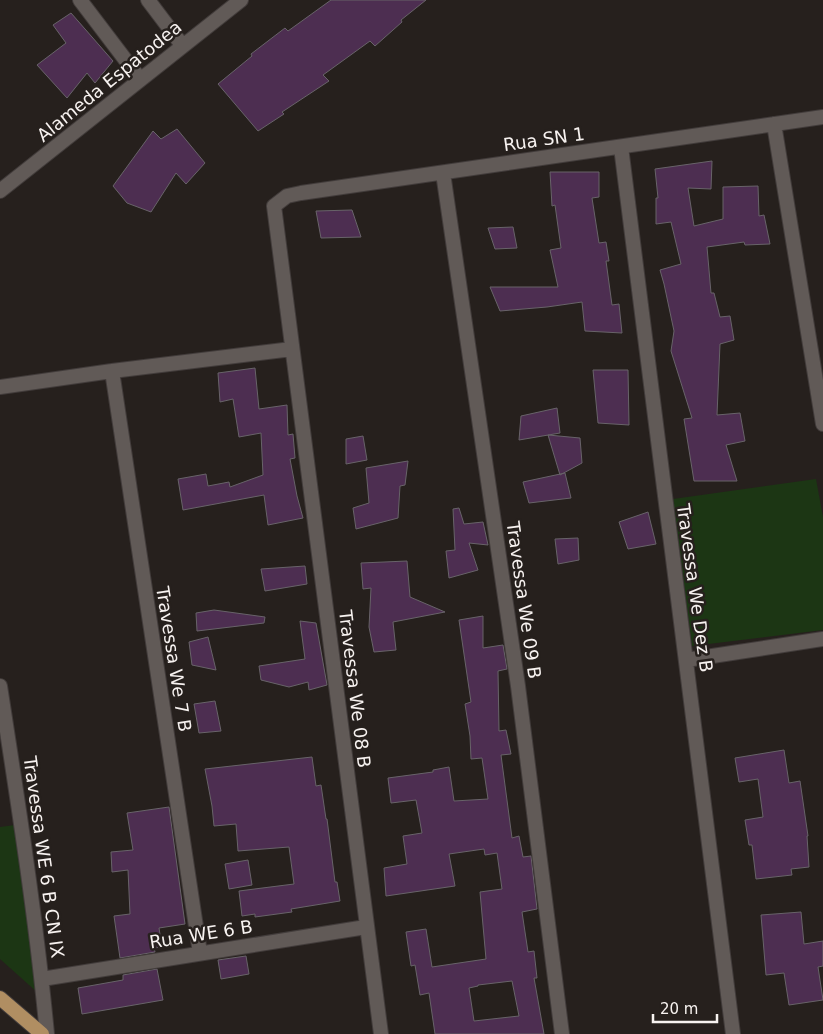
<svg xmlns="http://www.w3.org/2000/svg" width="823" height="1034" font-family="'DejaVu Sans',sans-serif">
	<rect width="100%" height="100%" fill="#26201d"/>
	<!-- green -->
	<path fill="#1c3614" d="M816 479 823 517V630L692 646 673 499Z
		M15 825 38 993 0 959V827Z"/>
	<!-- building -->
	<path fill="#4d2e51" stroke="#686369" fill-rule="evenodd" d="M331 0H426L401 20 402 22 375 46 370 41 323 75 329 81 282 112 284 114 258 131 218 84 252 56 251 54 285 28 288 31Z
		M71 13 113 61 95 83 87 73 67 98 37 65 66 43 53 25Z
		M177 129 205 163 186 184 176 173 151 212 127 203 113 186 153 131 161 139Z
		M712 161 711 189 688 188 694 226 723 219V187L758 186 759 216 764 215 770 244 745 245 744 242 707 247 711 293H714L720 317 730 316 734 340 720 344 717 415 740 413 745 441 726 445 737 481H694L684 419 692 418 671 351 674 331 664 284 660 270 681 264 671 222 656 224V198H658L655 169Z
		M550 172H599V197L592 198 599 243 606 242 609 261H606L612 305 619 304 622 333 585 331 582 302 547 307 500 311 490 287H558L550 250 561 248 555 205 552 206Z
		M352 210 361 237 321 238 316 211Z
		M513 227 517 248 495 249 488 228Z
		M255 368 259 409 287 405 288 435 293 434 295 458 290 459 297 496 303 518 268 525 264 495 183 510 178 479 206 474 208 486 229 482 230 487 263 475 261 433 239 437 233 399 220 402 218 373Z
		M593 370H628L629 425 598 423Z
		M557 408 560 433 519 440 521 416Z
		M548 435 580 438 582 463 560 475Z
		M363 436 367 460 346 464V439Z
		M408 461 405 485 400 486 398 518 356 529 353 508 369 503 366 468Z
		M565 473 571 498 529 503 523 482Z
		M459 508 464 524 483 522 488 545 469 543 478 570 449 578 446 551 455 550 453 509Z
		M648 512 656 544 628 549 619 522Z
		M578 538 579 560 558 564 555 539Z
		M407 561 410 597 445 612 393 622 396 650 374 652 369 627 371 588 363 589 361 563Z
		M305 566 307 584 265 591 261 569Z
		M214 610 265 617 264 623 197 631 196 613Z
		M483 616V648L503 645 507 669 498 671 499 731 506 730 511 754 501 755 512 838 519 836 523 857 531 856 537 909 522 912 528 952 534 951 537 978H534L544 1034H435L429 993 420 995 415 965 411 966 406 932 426 929 432 967 486 959 480 892 502 889 497 853 485 855 484 849 449 854 455 886 386 896 384 868 407 864 403 836 422 833 416 800 391 803 388 778 433 772V770L449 767 454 801 488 799 482 758 471 759 470 736 465 704 471 702 459 620ZM512 981 519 1016 474 1021 469 988 478 986V985Z
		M300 621 316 623 327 685 309 690 308 682 289 687 261 680 259 666 305 659Z
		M208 637 216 670 192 665 189 642Z
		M215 701 221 731 199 733 194 704Z
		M784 750 789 783 800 781 808 836H807L809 867 791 869 792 875 756 879 752 845H749L745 820 763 817 758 779 739 782 735 758Z
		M312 757 316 786 321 785 326 819H327L335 882H337L340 901 291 909 292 912 255 917V914L242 916 239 891 294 884 289 847 238 851 236 824 214 826 212 806 205 769Z
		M169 807 185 924 159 928 162 947 154 948 155 952 120 958 114 916 130 914 128 870 112 872 111 852 133 850 127 813Z
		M248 860 252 885 229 889 225 864Z
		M801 912 804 944 823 941V966L818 967 823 1000 789 1005 784 973 766 975 761 915Z
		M246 956 249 974 221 979 218 960Z
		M157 969 163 1000 82 1014 78 988 123 980V975Z"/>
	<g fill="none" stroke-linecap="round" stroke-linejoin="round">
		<defs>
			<path id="minor" d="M80 0 140 79
				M148 0 182 45
				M774 124 823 424
				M621 147 733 1034
				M443 173 518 686 562 1034
				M0 191 241 0
				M112 371 200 953
				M0 387 112 371 292 349
				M686 660 823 639
				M0 686C18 802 36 917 47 1034
				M42 979 366 927
				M381 1034 274 206 287 196 301 193 823 117"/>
			<path id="primary" d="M0 998 42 1034"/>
		</defs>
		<!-- minor casing -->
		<use href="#minor" stroke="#423c3b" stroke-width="16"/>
		<!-- primary casing -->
		<use href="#primary" stroke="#423c3b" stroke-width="16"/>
		<!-- minor -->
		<use href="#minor" stroke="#615a57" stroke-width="14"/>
		<!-- primary -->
		<use href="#primary" stroke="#b08e62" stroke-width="14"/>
	</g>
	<g text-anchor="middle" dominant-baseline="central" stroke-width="5" stroke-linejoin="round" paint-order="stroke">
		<!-- street labels -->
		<g font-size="18" fill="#f7f2f0" stroke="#26201d">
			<text transform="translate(109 81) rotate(-39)">Alameda Espatodea</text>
			<text transform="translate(544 139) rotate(-8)">Rua SN 1</text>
			<text transform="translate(695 588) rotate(82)">Travessa We Dez B</text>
			<text transform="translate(524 600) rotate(82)">Travessa We 09 B</text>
			<text transform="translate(174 659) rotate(81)">Travessa We 7 B</text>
			<text transform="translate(355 689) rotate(83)">Travessa We 08 B</text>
			<text transform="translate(44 857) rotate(82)">Travessa WE 6 B CN IX</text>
			<text transform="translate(201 934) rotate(-9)">Rua WE 6 B</text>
		</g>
	</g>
	<!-- scale -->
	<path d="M653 1014v8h64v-8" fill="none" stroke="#f7f2f0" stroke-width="2.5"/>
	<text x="660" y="1014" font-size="15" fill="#f7f2f0" stroke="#26201d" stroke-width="4" paint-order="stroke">20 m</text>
</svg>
